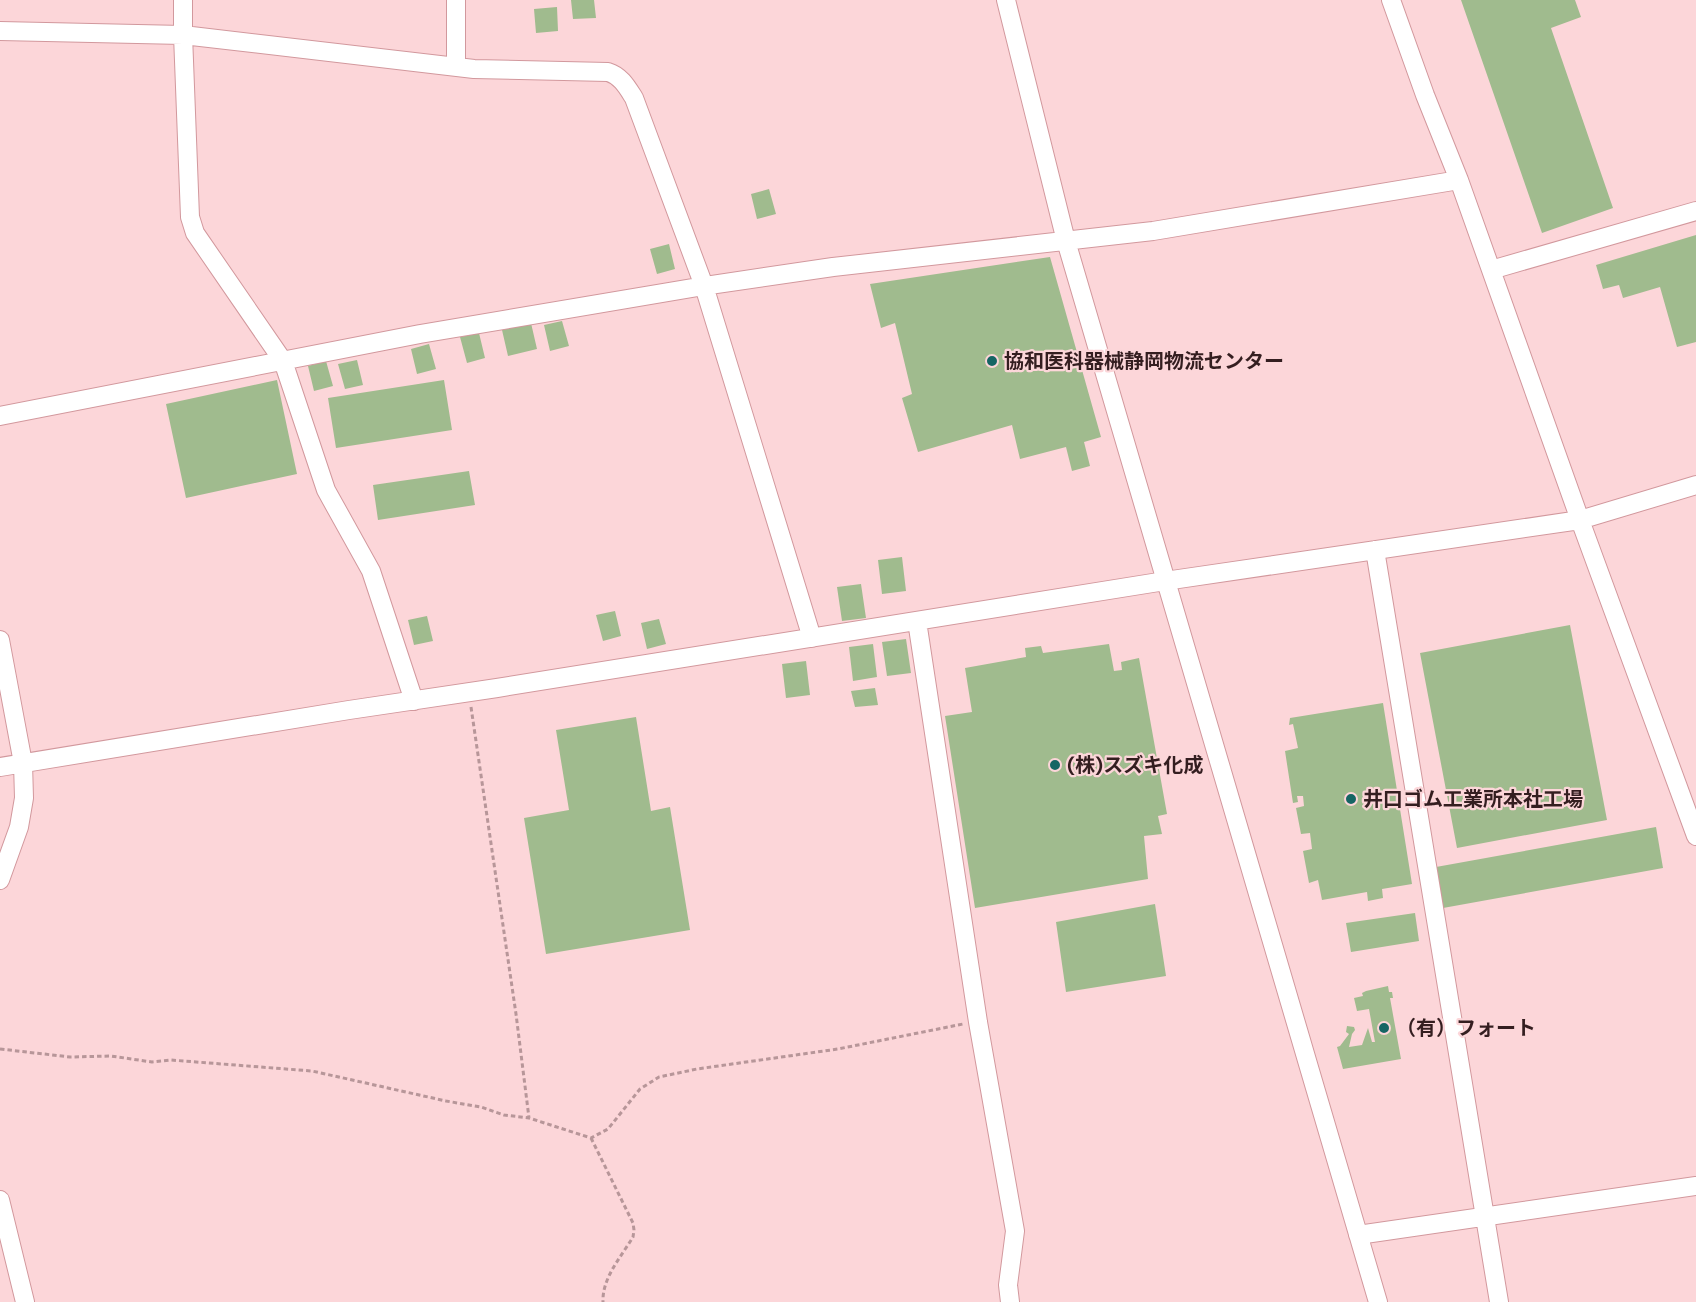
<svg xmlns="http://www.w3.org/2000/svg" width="1696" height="1302" font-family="'DM Sans','Noto Sans JP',sans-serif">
	<rect width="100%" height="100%" fill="#fcd6d9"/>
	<!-- building -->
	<path fill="#a0bb8e" d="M571 0H594L596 18 573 19Z
		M1461 0H1575L1581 17 1551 28 1613 208 1542 233Z
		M557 7 558 31 536 33 534 9Z
		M769 189 776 214 757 219 751 194Z
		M1696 235V342L1677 347 1660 287 1623 298 1619 285 1603 289 1596 265Z
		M669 244 675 269 657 274 650 249Z
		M1050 257 1101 437 1084 442 1090 466 1072 471 1066 447 1020 459 1012 425 918 452 902 398 912 394 895 323 881 328 870 284Z
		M562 321 569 346 550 351 544 325Z
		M531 323 537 349 508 356 502 330Z
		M479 333 485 358 467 363 460 337Z
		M429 344 436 369 417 374 411 349Z
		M357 360 363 385 345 389 338 364Z
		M326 361 333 386 314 391 308 366Z
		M277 380 297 474 186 498 166 404Z
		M444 380 452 430 336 448 328 398Z
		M469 471 475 505 378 520 373 485Z
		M902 557 906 591 882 594 878 560Z
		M861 584 866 618 842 621 837 587Z
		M615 611 621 636 603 641 596 615Z
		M427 616 433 641 414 645 408 620Z
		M659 619 666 644 647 649 641 623Z
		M1570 625 1607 820 1457 848 1420 653Z
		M906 639 911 673 887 676 882 642Z
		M873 644 877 677 853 681 849 647Z
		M1109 644 1114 671 1122 670 1121 662 1139 658 1167 814 1158 816 1162 834 1144 836 1148 879 975 908 945 716 972 712 965 668 1026 657 1025 648 1041 646 1043 653Z
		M806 661 810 695 786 698 782 664Z
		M875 688 878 705 855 707 851 691Z
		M1383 703 1412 884 1382 889 1383 898 1368 901 1367 892 1322 900 1318 880 1309 883 1303 851 1312 849 1310 833 1301 834 1296 808 1304 806 1303 796H1297L1298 802 1293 803 1285 751 1298 748 1293 724 1289 725 1290 718Z
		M636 717 651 811 670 807 690 930 546 954 524 818 569 810 556 730Z
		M1656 827 1663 868 1443 908 1436 867Z
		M1155 904 1166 976 1066 992 1056 922Z
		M1415 913 1419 941 1351 952 1346 923Z
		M1388 986 1389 992H1392L1393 998H1390L1401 1059 1343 1069 1337 1047 1340 1046 1349 1034 1346 1032 1347 1026 1354 1027 1355 1030 1352 1034 1349 1047 1362 1045 1368 1028 1372 1042H1375L1369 1009 1357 1011 1354 998 1363 996 1362 993 1366 991Z"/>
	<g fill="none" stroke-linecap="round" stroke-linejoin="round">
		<defs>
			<path id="street" d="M183 0V35L190 217 195 233 283 361 326 490 371 571 414 701
				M456 0V65
				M1006 0 1066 241 1378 1302
				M1391 0 1425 95 1459 180 1580 520 1696 836
				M0 31 183 35 474 69 608 72C621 76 627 87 634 98L704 286 812 638
				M1491 270 1696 211
				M0 416 420 334 704 286 833 267 1153 231 1459 180
				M1375 550 1499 1302
				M917 621 978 1022 1015 1231 1008 1285 1010 1302
				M0 640 23 763 24 798 19 827 0 880
				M0 767 349 710 497 688 1165 581 1580 520 1696 485
				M0 1200 25 1302
				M1358 1235 1696 1186"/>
		</defs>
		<!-- street casing -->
		<use href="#street" stroke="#d2989d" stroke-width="20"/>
		<!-- path -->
		<path stroke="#b79699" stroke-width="3" stroke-dasharray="4.5 3" stroke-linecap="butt" d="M471 707 516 1014 529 1118
			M0 1049 70 1057 111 1056 152 1062 171 1060 312 1071 446 1101 481 1107 504 1115 529 1118 591 1138 608 1129 640 1089 659 1077 697 1069 838 1049 963 1024
			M591 1138 633 1223 634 1230 633 1237C621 1257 602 1278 603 1302"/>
		<!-- street -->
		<use href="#street" stroke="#fff" stroke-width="18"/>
	</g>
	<!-- markers -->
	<g fill="#166564" stroke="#fcd6d9" stroke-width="2">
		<circle cx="992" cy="361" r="6"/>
		<circle cx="1055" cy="765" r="6"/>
		<circle cx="1351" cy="799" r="6"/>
		<circle cx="1384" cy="1028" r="6"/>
	</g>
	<g text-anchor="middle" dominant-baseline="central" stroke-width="4.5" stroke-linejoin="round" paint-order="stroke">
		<!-- poi labels -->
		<g font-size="20" font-weight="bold" fill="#341e20" stroke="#fcd6d9" text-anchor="start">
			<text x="1004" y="361">協和医科器械静岡物流センター</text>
			<text x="1067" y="765">(株)スズキ化成</text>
			<text x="1363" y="799">井口ゴム工業所本社工場</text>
			<text x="1396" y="1028">（有）フォート</text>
		</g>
	</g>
</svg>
